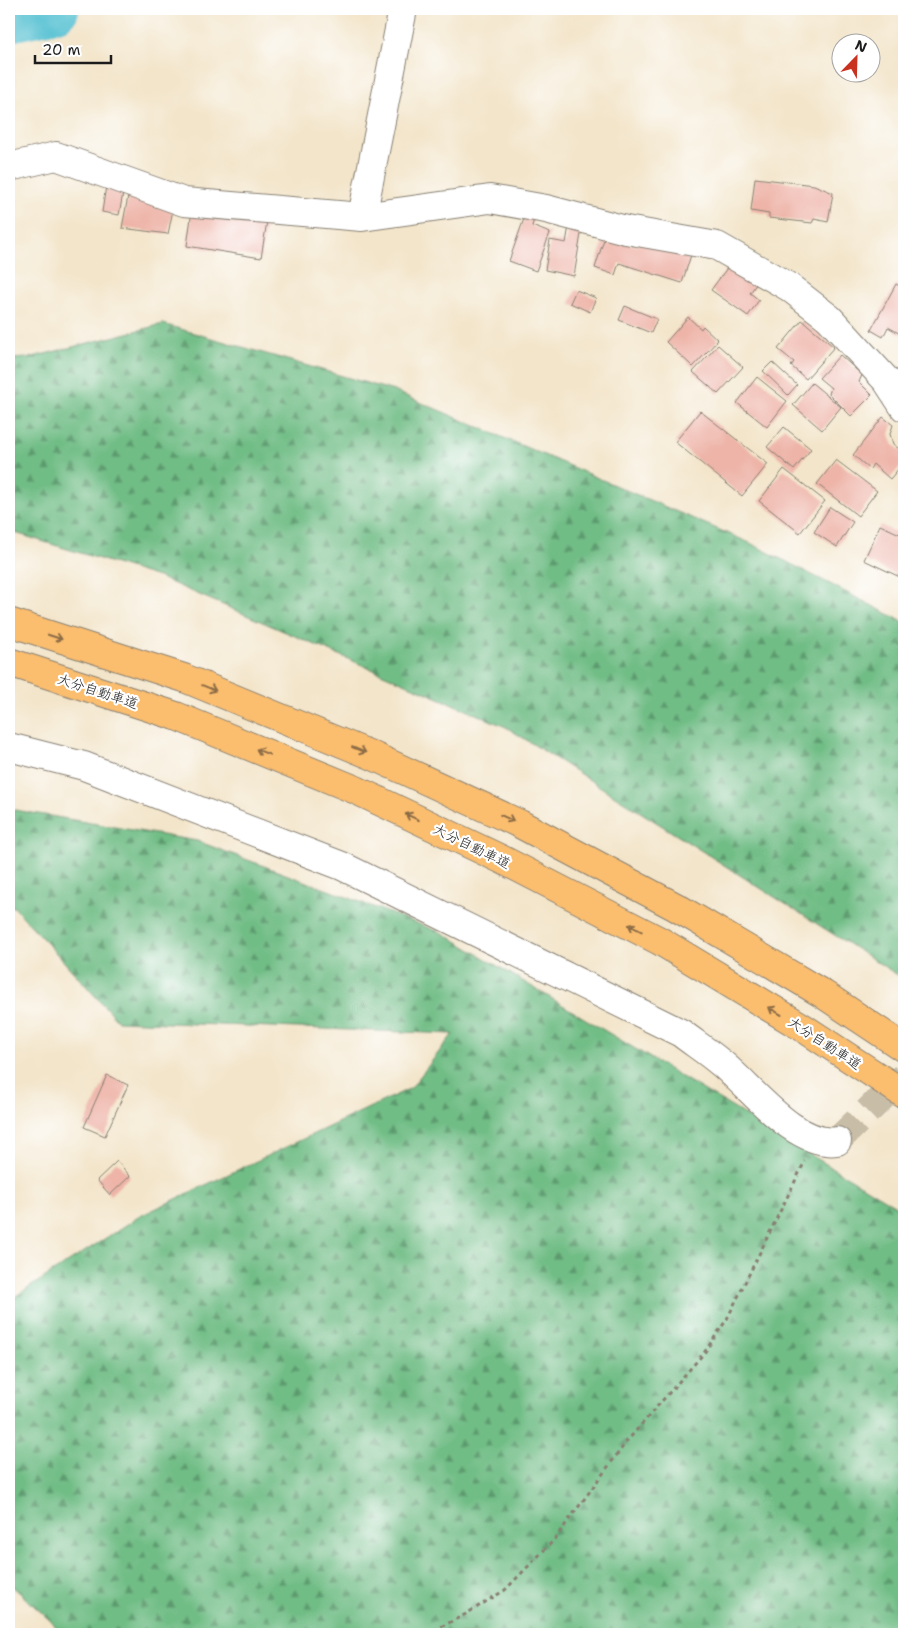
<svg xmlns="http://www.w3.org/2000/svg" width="913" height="1643" font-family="'Shantell Sans','Klee One',sans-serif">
	<defs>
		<pattern id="forest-firs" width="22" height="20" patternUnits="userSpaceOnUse" patternTransform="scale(1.25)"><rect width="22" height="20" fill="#71bd86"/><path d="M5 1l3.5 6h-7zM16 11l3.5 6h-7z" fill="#5c996d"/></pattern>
	</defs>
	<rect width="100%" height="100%" fill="#fff"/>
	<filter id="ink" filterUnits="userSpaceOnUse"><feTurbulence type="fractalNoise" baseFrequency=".02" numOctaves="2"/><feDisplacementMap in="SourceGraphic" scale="10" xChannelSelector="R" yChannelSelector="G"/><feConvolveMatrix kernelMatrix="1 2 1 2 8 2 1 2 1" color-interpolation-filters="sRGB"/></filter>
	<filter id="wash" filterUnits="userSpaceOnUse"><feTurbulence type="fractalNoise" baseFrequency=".0096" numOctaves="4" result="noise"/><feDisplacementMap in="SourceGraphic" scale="20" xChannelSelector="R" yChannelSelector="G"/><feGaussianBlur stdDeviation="1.12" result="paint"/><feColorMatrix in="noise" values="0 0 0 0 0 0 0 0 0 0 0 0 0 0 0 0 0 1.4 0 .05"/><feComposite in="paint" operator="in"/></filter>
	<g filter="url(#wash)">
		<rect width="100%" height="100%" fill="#f3e5ca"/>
		<!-- forest -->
		<path fill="url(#forest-firs)" stroke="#466c51" d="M163 324 394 391 750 543 904 622V979L506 727 158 577 9 531V359L29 358Z
			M9 809 197 841 443 933 904 1211V1634H61L53 1623 9 1583V1311L16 1296 140 1216 411 1088 453 1034 118 1021 14 907 9 906Z"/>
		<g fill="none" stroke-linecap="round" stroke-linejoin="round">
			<!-- river -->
			<path stroke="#57c1d2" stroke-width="46" d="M9 19 56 9"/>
		</g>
		<g id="blocks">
			<!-- building -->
			<path fill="#eeb4a8" d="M755 178 814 185 833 193 828 222 814 219 812 223 769 218V214L751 211Z
				M107 179 125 182 119 215 102 212Z
				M130 186 174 205 168 234 122 228Z
				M192 210 267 221 261 258 187 246Z
				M526 213 535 216 532 226 550 233 536 271 509 261Z
				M569 226 582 228 574 276 545 270 550 240 566 243Z
				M605 236 637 246 639 238 691 255 682 283 619 263 615 275 595 268Z
				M730 264 757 283 750 293 759 300 748 316 711 290Z
				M896 284 904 288V336L888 327 883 337 871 330Z
				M576 290 596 298 590 312 570 303Z
				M625 306 657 319 651 333 619 320Z
				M688 317 701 329 703 326 718 340 693 367 666 342Z
				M802 320 834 347 806 379 791 366 794 362 778 349Z
				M718 345 743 367 718 394 693 372Z
				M840 355 862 375 859 382 872 395 851 416 829 394 831 388 819 378Z
				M772 362 797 385 788 395 763 371Z
				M757 377 787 401 767 427 737 403Z
				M812 383 841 407 822 430 793 405Z
				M700 411 768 464 742 496 675 442Z
				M883 417 893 425 890 434 893 444 904 453V462L890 479 873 464 870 469 853 455Z
				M784 427 811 449 794 470 767 447Z
				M836 460 877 491 858 516 817 484Z
				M784 469 825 501 800 533 759 501Z
				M830 507 853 522 837 547 814 532Z
				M880 525 904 536V579L864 560Z
				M107 1075 128 1085 105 1136 84 1127Z
				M117 1161 130 1176 110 1195 97 1180Z"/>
		</g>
	</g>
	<g filter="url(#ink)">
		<use href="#blocks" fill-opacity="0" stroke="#888073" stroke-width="1"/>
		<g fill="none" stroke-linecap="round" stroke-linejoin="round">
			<!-- street-tunnel -->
			<path stroke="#c8bda7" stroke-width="28" stroke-dasharray="28 14" stroke-linecap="butt" d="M837 1141 904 1076"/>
			<defs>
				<path id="street" d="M9 167 56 156 184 202 362 217 490 199 546 209 626 230 717 246 789 287 829 318 887 381 904 407
					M362 217 403 9
					M9 747 84 766 342 866 681 1033C694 1043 708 1052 721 1063 751 1087 795 1147 837 1141"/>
				<path id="highway" d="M9 622 184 678 371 755 520 824 676 907 823 994 904 1048
					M9 662 176 716 356 790 503 860 660 941 802 1027 904 1094"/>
			</defs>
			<!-- street casing -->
			<use href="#street" stroke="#888073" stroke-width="30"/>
			<!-- highway casing -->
			<use href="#highway" stroke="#888073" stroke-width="30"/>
			<!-- path -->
			<path stroke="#888073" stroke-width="3" stroke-dasharray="4 4" stroke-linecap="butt" d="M427 1634 466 1614 505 1590 554 1540 627 1441 704 1353 727 1319 805 1161"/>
			<!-- street -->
			<use href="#street" stroke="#fff" stroke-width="28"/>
			<!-- highway -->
			<use href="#highway" stroke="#fbbd6e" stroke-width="28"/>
		</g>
		<!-- one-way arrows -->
		<defs><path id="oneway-shaft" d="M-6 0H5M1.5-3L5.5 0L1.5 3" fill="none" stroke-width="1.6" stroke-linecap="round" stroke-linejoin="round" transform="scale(1.25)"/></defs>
		<g stroke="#8c6c45">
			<use href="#oneway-shaft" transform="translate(55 637) rotate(18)"/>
			<use href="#oneway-shaft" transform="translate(209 688) rotate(22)"/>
			<use href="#oneway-shaft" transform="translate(359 750) rotate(22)"/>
			<use href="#oneway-shaft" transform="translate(263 752) rotate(-158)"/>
			<use href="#oneway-shaft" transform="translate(412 817) rotate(-155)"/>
			<use href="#oneway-shaft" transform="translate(507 818) rotate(25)"/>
			<use href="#oneway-shaft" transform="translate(635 928) rotate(-153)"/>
			<use href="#oneway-shaft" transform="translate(775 1011) rotate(-149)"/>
		</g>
	</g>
	<g text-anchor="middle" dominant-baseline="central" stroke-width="4.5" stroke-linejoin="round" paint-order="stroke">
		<!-- street labels -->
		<g font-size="14" fill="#1c1c1c" stroke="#fff">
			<text transform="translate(98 691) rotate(18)">大分自動車道</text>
			<text transform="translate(472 846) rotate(26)">大分自動車道</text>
			<text transform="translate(825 1043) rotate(33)">大分自動車道</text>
		</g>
	</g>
	<!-- margin -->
	<rect width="913" height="1643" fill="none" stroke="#fff" stroke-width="30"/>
	<!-- north arrow -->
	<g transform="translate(856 58) rotate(23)"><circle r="24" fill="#ffffff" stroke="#a4a4a4"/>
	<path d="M0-4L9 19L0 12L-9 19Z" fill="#c8321e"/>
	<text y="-8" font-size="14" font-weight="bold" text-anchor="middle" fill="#1c1c1c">N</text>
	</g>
	<!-- scale -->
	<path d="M35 55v8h76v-8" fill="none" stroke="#1c1c1c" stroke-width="2.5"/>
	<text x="42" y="55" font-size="15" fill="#1c1c1c" stroke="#ffffff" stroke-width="4" paint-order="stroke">20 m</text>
</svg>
